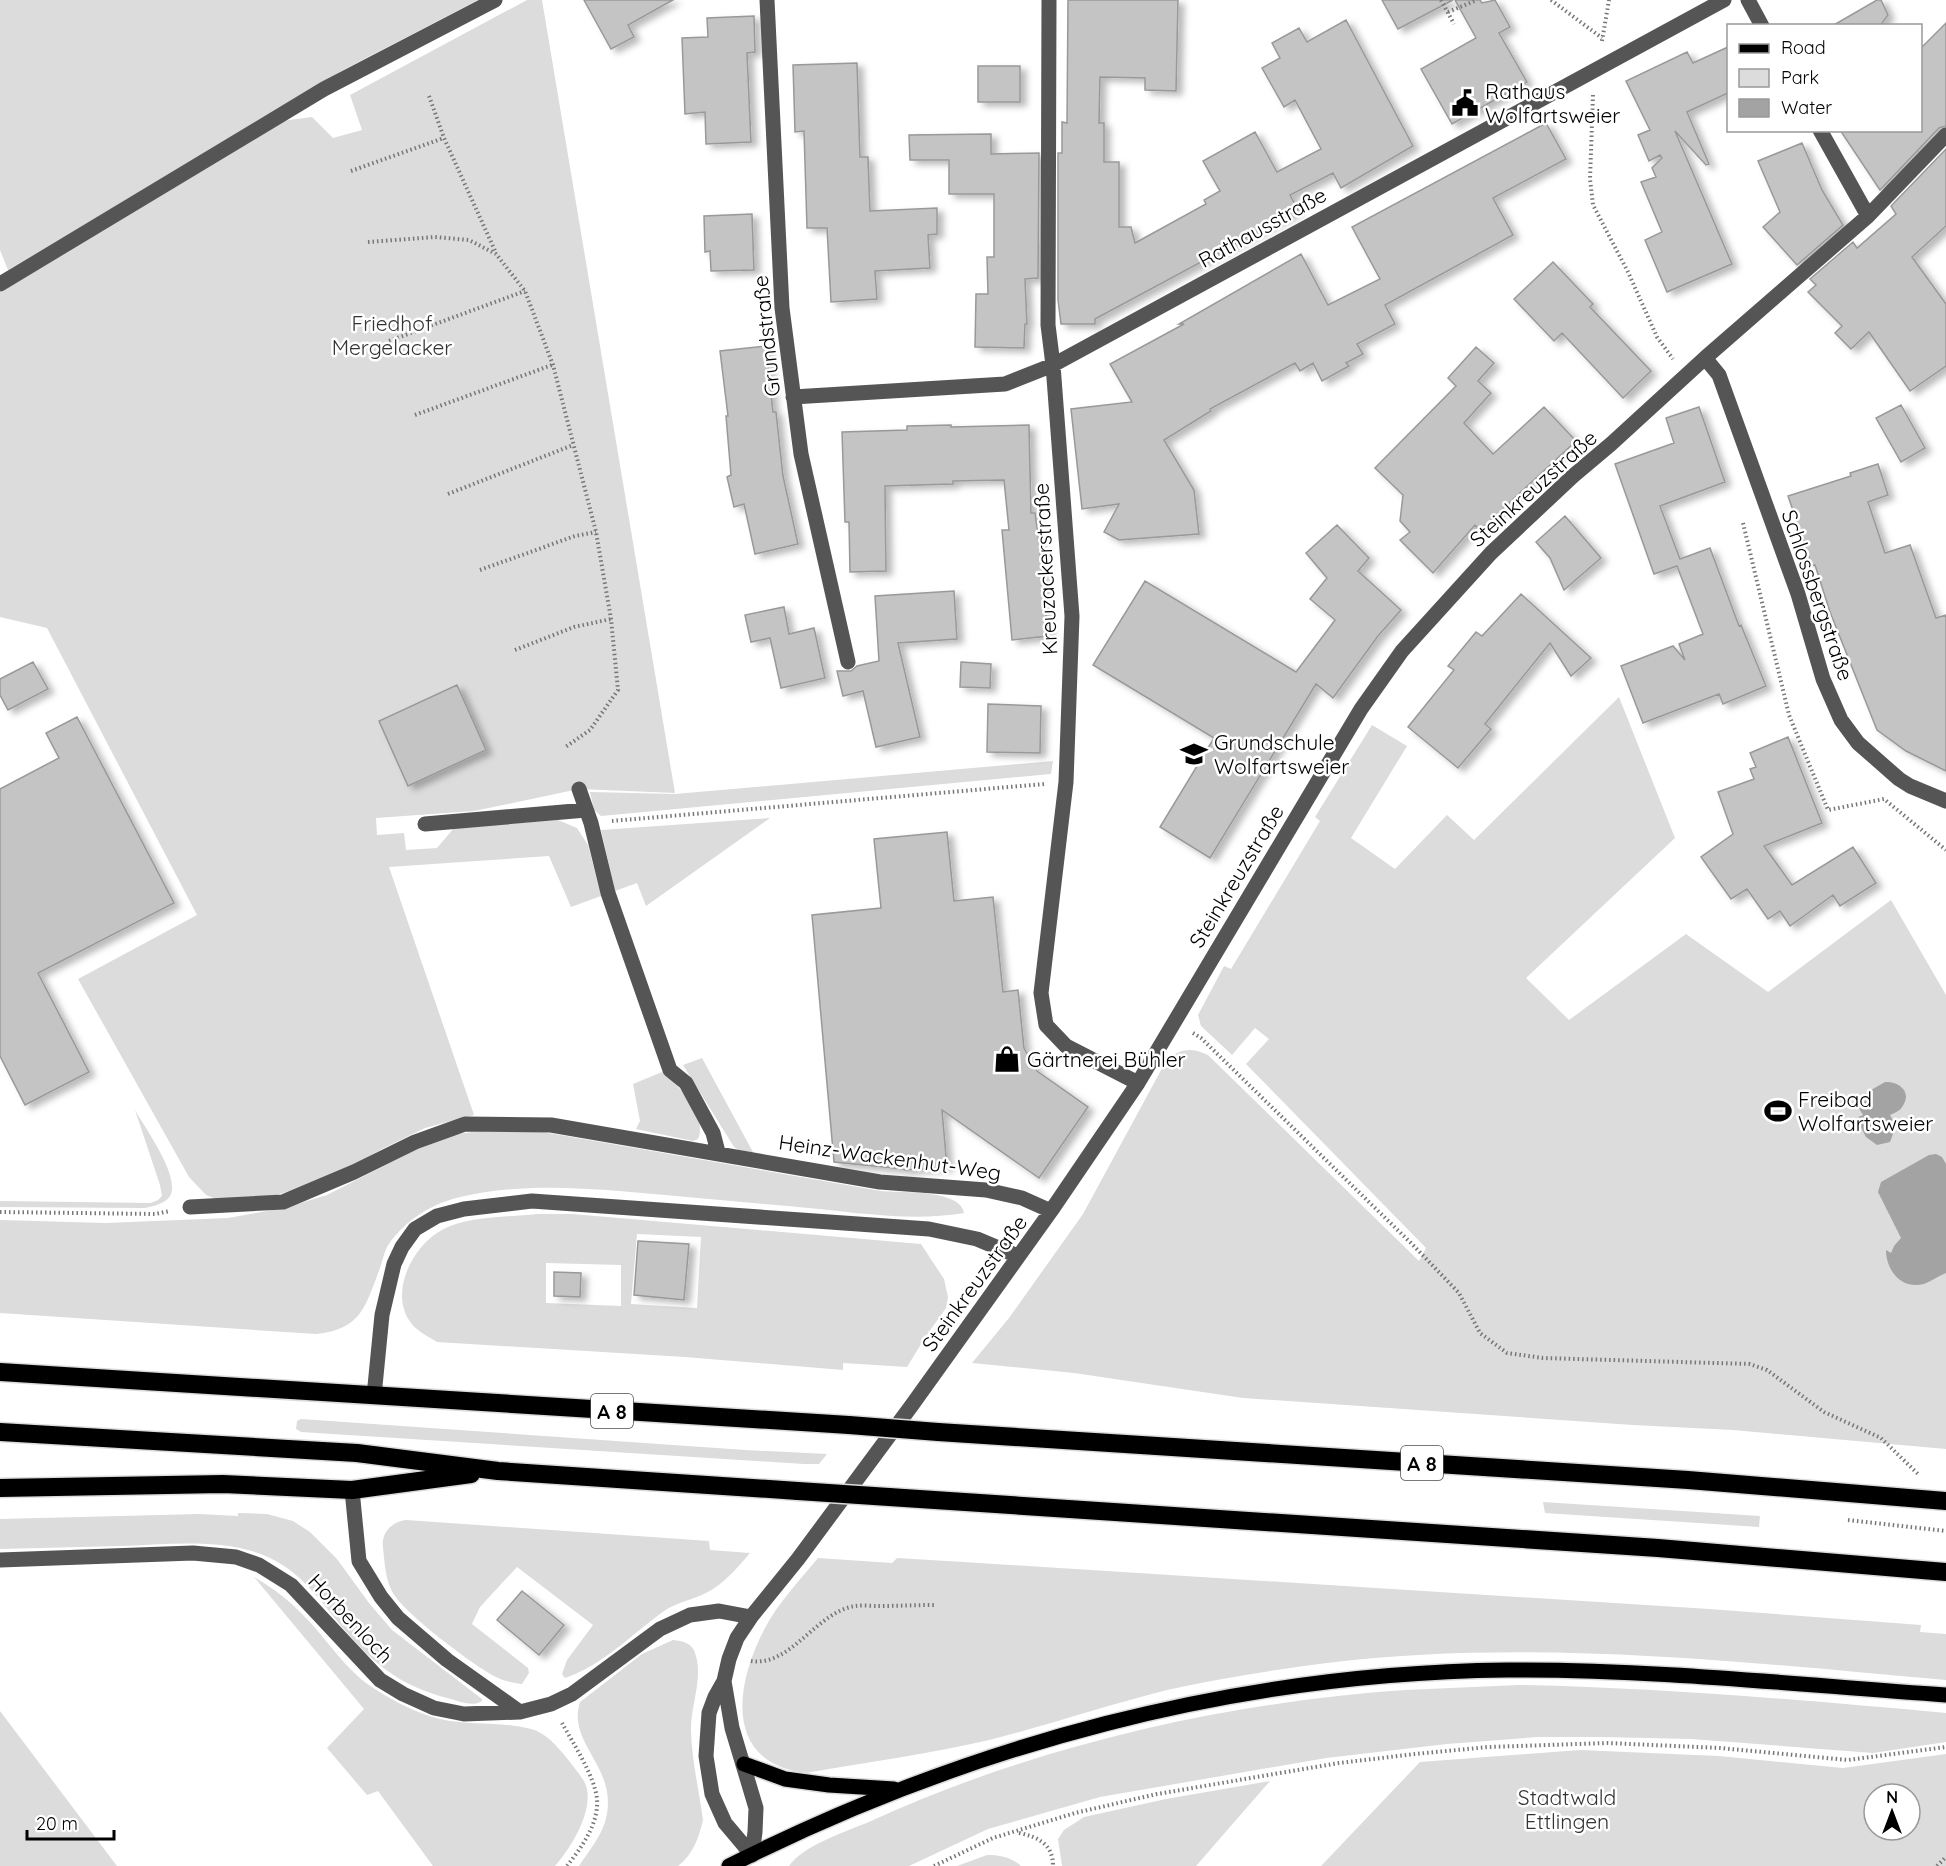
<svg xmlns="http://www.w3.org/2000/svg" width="1946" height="1866" font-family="Quicksand,sans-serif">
	<defs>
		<filter id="shadow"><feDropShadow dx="6" dy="4" stdDeviation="3" flood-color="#0004"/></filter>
	</defs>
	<rect width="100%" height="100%" fill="#fff"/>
	<!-- green -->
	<path fill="#dcdcdc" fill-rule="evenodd" d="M0 0H478L345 69 8 270 0 250Z
		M527 0H542L675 793 579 789 474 811 376 818 377 835 404 833 406 850 437 848 454 828 558 820 577 828 588 845 601 896 571 907 549 856 389 867 474 1115 425 1128 382 1149 325 1181 269 1197 219 1200 206 1195 189 1177 78 979 197 915 47 628 0 617V292L282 121 312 117 333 138 362 130 350 95Z
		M1619 697 1675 838 1526 978 1569 1020 1686 934 1768 992 1891 900 1946 995V1449L1733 1430 1633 1425 1243 1398 1074 1373 972 1363 1009 1318 1083 1214 1166 1061C1179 1048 1192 1047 1208 1055L1419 1261 1426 1248 1246 1064 1269 1039 1255 1028 1232 1055 1201 1026 1198 1015 1224 966 1231 969 1320 821 1315 817 1372 725 1407 746 1351 838 1395 869 1447 815 1474 840Z
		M1053 761 1051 774 601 816 594 810 590 792 675 794Z
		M770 818 646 906 637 883 615 891 601 830Z
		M702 1058 754 1154 742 1152 734 1147 683 1065Z
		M662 1072C679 1085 708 1117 698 1139L693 1141 636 1129 640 1121 633 1084Z
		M135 1110C145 1128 181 1177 170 1196 165 1204 153 1206 145 1208L0 1207V1201L151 1203 158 1200 162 1196 160 1185Z
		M489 1130 543 1132 881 1191C900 1193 961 1189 964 1213 916 1221 866 1214 819 1209 767 1204 716 1200 665 1195 595 1189 525 1181 456 1198 429 1205 402 1223 387 1247 384 1253 382 1262 380 1268 365 1307 362 1329 316 1334L0 1313V1220L106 1223 228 1218 284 1208 327 1195 417 1149 457 1134Z
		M537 1214H572L921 1244 944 1279 948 1297 946 1308 926 1336 907 1367 843 1363V1370L685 1357 437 1342C429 1337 417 1331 411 1323 388 1293 413 1245 442 1230 467 1216 509 1217 537 1214ZM637 1234 701 1237 697 1308 631 1304ZM546 1263 621 1265V1306L546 1303Z
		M301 1419 745 1450 827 1454 819 1464H804L301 1432 296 1429 297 1421Z
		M1543 1502 1760 1516 1759 1527 1545 1513Z
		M238 1513 267 1514 293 1521 310 1532 337 1559 369 1603 392 1630 482 1699V1701C473 1707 461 1702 451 1699 398 1686 371 1662 337 1621 322 1602 307 1582 287 1568 240 1534 173 1545 119 1546 79 1547 40 1548 0 1549V1519L199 1514 238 1516Z
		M406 1520 709 1541 710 1550 750 1553C738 1567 723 1585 706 1593 692 1600 677 1602 664 1611 632 1634 602 1666 565 1678L562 1674 567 1660 593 1625 517 1567 480 1607 472 1624 528 1668 529 1673 522 1684C513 1683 504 1681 496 1677 474 1666 404 1613 393 1593 385 1579 385 1564 383 1548 381 1533 391 1522 406 1520Z
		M818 1558 892 1563 897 1558 963 1562 1709 1609 1921 1625 1920 1632 1946 1634V1680C1741 1662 1533 1638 1327 1663 1274 1670 1220 1678 1167 1690 1107 1705 1049 1725 989 1740 929 1754 867 1762 806 1773 723 1763 735 1684 765 1628 778 1603 800 1580 818 1558Z
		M254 1577C273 1588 289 1600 304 1616 329 1641 346 1672 378 1691 396 1702 418 1714 440 1719 470 1726 502 1721 531 1729 546 1733 556 1745 566 1757 572 1765 580 1774 585 1783 596 1808 571 1848 555 1866H433L378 1791 367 1795 327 1748 364 1709Z
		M673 1640C683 1641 692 1643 695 1653 704 1678 690 1706 691 1732 692 1761 699 1791 703 1820 699 1837 693 1855 678 1866H579C588 1852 600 1838 605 1822 621 1768 566 1745 580 1702L642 1654Z
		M1519 1685C1661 1688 1804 1700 1946 1713V1742L1873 1753 1691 1739 1600 1737H1538L1447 1744 1326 1758 1100 1797 988 1829 909 1866H789C803 1845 848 1831 871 1821 1034 1746 1227 1702 1405 1690 1443 1688 1481 1687 1519 1685Z
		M0 1711 117 1866H0Z
		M1580 1750 1719 1756 1843 1768 1946 1754V1866H1321L1420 1762ZM1874 1794H1910V1830H1874Z
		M1270 1781 1196 1866H1062L1058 1839 1064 1830 1084 1817 1166 1799Z
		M987 1855C1000 1855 1011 1857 1021 1866H957Z"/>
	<!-- water -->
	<path fill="#a3a3a3" d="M1885 1082C1899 1081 1913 1092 1902 1107 1900 1111 1894 1113 1890 1115L1896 1126 1890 1142 1877 1145 1866 1137 1856 1118 1863 1115 1857 1105 1867 1100 1864 1094Z
		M1936 1154 1942 1157 1946 1164V1273C1939 1276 1931 1281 1924 1284 1901 1290 1886 1270 1886 1250L1891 1253 1894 1246 1901 1238 1878 1192 1881 1182 1929 1155Z"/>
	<!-- building -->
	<path fill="#c4c4c4" stroke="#999" stroke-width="1.5" filter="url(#shadow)" d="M584 0H673L628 25 634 37 611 49Z
		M1068 0H1178L1176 91 1145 90V78L1100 77 1099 123H1104V162H1119V227H1131L1135 243 1206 204 1204 200 1220 191 1203 161 1255 132 1277 172 1321 149 1295 100 1284 107 1262 68 1280 58 1272 43 1299 28 1307 42 1346 20 1413 146 1341 188 1333 173 1290 195 1298 210 1095 319V324H1061L1058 300V153H1062V122L1067 123Z
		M1382 0H1453L1398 29Z
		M1455 0H1480L1482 3 1495 0 1510 27 1499 33 1527 82 1452 124 1421 69 1476 38Z
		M1877 0H1881L1888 15 1880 26H1832Z
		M754 16 755 52 747 53 751 142 706 144 705 112 685 114 682 38 708 37 707 18Z
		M1946 23V126L1939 128 1880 190 1840 130H1920V49Z
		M1728 47V93L1687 112 1709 164 1706 165 1675 131 1732 264 1667 292 1645 240 1662 232 1641 182 1656 177 1652 168 1662 158 1660 155 1649 161 1638 135 1650 130 1626 81 1687 52 1693 63Z
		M857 63 860 157H868L870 211 937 208V234L928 235 930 268 875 271 877 299 831 302 827 228H807L804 131 795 132 793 65Z
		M978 66H1020V102H978Z
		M1546 123 1566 159 1493 198 1513 235 1385 305 1395 324 1357 344 1363 354 1346 363 1349 366 1322 381 1313 363 1300 371 1295 363 1210 409 1211 411 1164 440 1194 490 1199 534 1119 540 1104 532 1119 504 1082 509 1071 409 1132 402 1110 364 1184 324H1179L1301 254 1328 305 1380 279 1352 227Z
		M991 134V154L1039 153 1038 278 1025 279 1027 324H1025L1024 348 975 347 976 294H988L987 257H994V194H949V160H910L909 135Z
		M1802 143 1822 190 1843 225 1797 265 1763 227 1780 212 1758 161Z
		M1946 149V226L1912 257 1946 304V366L1910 391 1869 332 1851 349 1835 333 1842 326 1808 292 1816 285 1810 279 1853 242 1857 248 1896 214 1891 206Z
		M752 214 754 270 711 271 710 251 705 252 704 216Z
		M1553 262 1593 304 1590 307 1651 371 1623 398 1562 333 1554 341 1514 299Z
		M766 346 773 412H776L783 476 798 544 755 554 744 504 734 507 727 477 731 475 726 416H728L720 351Z
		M1476 347 1494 363 1478 381 1491 393 1464 423 1493 454 1544 407 1576 441 1480 530 1475 525 1433 573 1400 540 1410 532 1400 521 1403 495 1375 468 1456 386 1448 378Z
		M1901 405 1925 448 1901 462 1876 418Z
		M1699 407 1725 482 1660 506 1680 559 1710 548 1739 626 1741 625 1766 686 1723 704 1719 694 1643 723 1621 666 1673 646 1685 660 1679 644 1703 634 1677 566 1654 574 1615 464 1674 443 1666 418Z
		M951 425V427L1029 425 1031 513H1035L1039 542 1048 636 1012 640 1002 530H1009L1004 480 953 481V484L885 486 886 571 850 572 849 522H845L842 432 907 430V426Z
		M1878 464 1888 495 1868 502 1885 553 1910 545 1936 618 1946 615V771L1906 751 1877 730 1830 612 1815 565 1812 566 1788 496 1851 476 1850 473Z
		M1565 516 1601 558 1564 590 1550 558 1536 542Z
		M1337 525 1369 558 1358 571 1401 610 1378 636 1333 698 1316 684 1210 858 1160 827 1214 738 1093 665 1145 581 1296 672 1335 620 1310 599 1327 578 1306 553Z
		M954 591 957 639 898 643 920 737 876 747 863 691 843 696 837 671H851L857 666 879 661 875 596Z
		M1521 594 1591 658 1571 676 1550 643 1485 724 1491 729 1458 768 1408 727 1454 670 1448 666 1476 632 1482 636Z
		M784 607 789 634 814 628 825 678 781 688 770 638 751 642 745 615Z
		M33 662 48 689 8 710 0 695V679Z
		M961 662 991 664 990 688 960 687Z
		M457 685 486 750 408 786 379 721Z
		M988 704 1041 706 1040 753 987 752Z
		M77 717 174 903 38 973 89 1072 25 1105 0 1056V789L59 758 46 733Z
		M1788 737 1822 823 1764 846 1792 885 1853 847 1876 883 1840 906 1833 895 1790 926 1780 911 1768 919 1747 889 1731 899 1701 857 1733 834 1718 792 1754 779 1750 769 1756 767 1750 753Z
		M947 832 954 901 993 897 1003 992 1018 990 1024 1048 1037 1071 1088 1107 1039 1178 942 1110 947 1167 905 1170 904 1169 834 1162 812 915 881 908 874 839Z
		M638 1241 689 1244 684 1300 634 1295Z
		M554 1272 581 1273 580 1297 554 1296Z
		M522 1591 564 1625 539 1655 497 1620Z"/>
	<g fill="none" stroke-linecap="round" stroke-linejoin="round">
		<defs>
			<path id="major" d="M744 1764 785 1779 829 1785 894 1789
				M729 1866C970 1744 1236 1673 1507 1670 1654 1669 1800 1685 1946 1695"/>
			<path id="highway" d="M0 1372 849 1425
				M0 1432 357 1453 498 1471 798 1491
				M938 1432 1688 1480 1946 1501
				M0 1488 223 1484 352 1490 471 1474
				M889 1497 1658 1548 1946 1572"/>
		</defs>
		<!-- major casing -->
		<use href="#major" stroke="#dbdbdb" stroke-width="18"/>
		<!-- highway casing -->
		<use href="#highway" stroke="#dbdbdb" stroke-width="21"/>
		<!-- path -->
		<path stroke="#777" stroke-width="4" stroke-dasharray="1.5 3" stroke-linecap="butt" d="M1441 0 1454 24
			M1551 0 1602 38
			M1448 12 1477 0
			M1602 41 1609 0
			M1593 95 1590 179 1593 205 1628 272 1657 337 1673 359
			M429 96 444 138 496 253
			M351 171 444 138
			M368 242 435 237 469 240 496 254 525 291 553 365 596 532 611 619 618 690 590 730 564 748
			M389 341 525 291
			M415 415 552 365
			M448 494 573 445
			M1743 523 1789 715 1828 810 1884 799 1946 850
			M480 570 575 536 596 532
			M515 650 574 627 611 619
			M612 821 1044 784
			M1193 1033 1201 1038 1413 1245 1459 1293 1480 1333 1507 1353 1543 1358 1750 1364 1767 1370 1824 1412 1881 1438 1918 1474
			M0 1212 155 1214 170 1211
			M1848 1520 1946 1531
			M751 1661C791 1667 816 1612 855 1606 862 1605 871 1606 878 1606 897 1606 915 1605 934 1605
			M562 1723C573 1743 595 1777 597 1799 599 1824 581 1848 567 1866
			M1019 1833C1038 1837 1053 1844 1053 1866
			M934 1866 993 1838 1075 1813 1157 1794 1339 1763 1415 1754 1488 1747 1608 1743 1720 1748 1848 1760 1946 1747
			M1937 1866 1946 1857"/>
		<!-- minor -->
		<path stroke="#555" stroke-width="15" d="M767 0 782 308 801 454 848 662
			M1049 0 1048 325 1053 365 1072 616 1066 782 1041 993 1046 1025 1066 1046 1138 1083
			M1748 0 1762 26
			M1820 130 1868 216
			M0 284 324 89 495 0
			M1705 358 1719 375 1798 594 1823 679 1841 720 1858 743 1899 779 1910 786 1946 801
			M793 397 1005 384 1053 365 1724 0
			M579 789 591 823 608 893 670 1070 686 1083 713 1133 718 1152
			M425 824 586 810
			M190 1207 283 1202 354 1172 415 1142 465 1124 551 1125 880 1182 986 1190 1022 1198 1051 1211
			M374 1396 382 1315 394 1264 402 1247 415 1229 437 1216 464 1209 532 1201 929 1229 977 1239 1018 1256
			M352 1490 359 1561 381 1597 398 1618 447 1660 520 1712
			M0 1560 193 1553 236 1557 259 1565 291 1585 380 1680 403 1694 434 1708 464 1714 520 1712 551 1704 572 1694 660 1629 690 1615 719 1611 751 1617
			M724 1681 732 1728 756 1808 755 1832 752 1855
			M752 1855 725 1823 712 1794 706 1756 709 1713 715 1697 724 1681 729 1659 737 1638 751 1617 798 1559 912 1405 1051 1211 1138 1083 1361 709 1402 651 1491 553 1573 476 1611 444 1705 358 1868 216 1946 135"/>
		<!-- major -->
		<use href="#major" stroke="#000" stroke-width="15"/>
		<!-- highway -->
		<use href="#highway" stroke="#000" stroke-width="18"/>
		<defs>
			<path id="highway-bridge" d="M849 1425 938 1432
				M798 1491 889 1497"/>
		</defs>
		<!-- highway-bridge casing -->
		<use href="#highway-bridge" stroke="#dbdbdb" stroke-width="21" stroke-linecap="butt"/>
		<!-- highway-bridge -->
		<use href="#highway-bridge" stroke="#000" stroke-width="18"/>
	</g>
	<!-- icons -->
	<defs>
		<symbol id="civic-bare" viewBox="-9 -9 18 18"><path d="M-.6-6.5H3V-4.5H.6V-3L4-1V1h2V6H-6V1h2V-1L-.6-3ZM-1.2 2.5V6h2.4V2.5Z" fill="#000" stroke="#fff" stroke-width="2.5" paint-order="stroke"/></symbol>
		<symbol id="school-bare" viewBox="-9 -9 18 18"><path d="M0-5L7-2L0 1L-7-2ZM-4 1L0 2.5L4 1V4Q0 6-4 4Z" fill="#000" stroke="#fff" stroke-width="2.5" paint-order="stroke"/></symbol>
		<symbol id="shop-bare" viewBox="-9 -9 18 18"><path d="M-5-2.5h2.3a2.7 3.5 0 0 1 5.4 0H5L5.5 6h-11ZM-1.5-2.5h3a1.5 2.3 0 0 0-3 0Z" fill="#000" stroke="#fff" stroke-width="2.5" paint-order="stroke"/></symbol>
		<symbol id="stadium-bare" viewBox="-9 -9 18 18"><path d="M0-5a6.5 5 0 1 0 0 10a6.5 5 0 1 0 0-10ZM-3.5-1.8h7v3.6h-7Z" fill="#000" stroke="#fff" stroke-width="2.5" paint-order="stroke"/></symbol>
	</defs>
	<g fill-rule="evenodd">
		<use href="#civic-bare" x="1446" y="84" width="38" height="38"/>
		<use href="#school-bare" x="1175" y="735" width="38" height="38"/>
		<use href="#shop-bare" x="988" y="1040" width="38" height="38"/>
		<use href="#stadium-bare" x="1759" y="1092" width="38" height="38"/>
	</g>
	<g text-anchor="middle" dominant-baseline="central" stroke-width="5" stroke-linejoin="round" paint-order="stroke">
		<!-- shield labels -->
		<g fill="#fff" stroke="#4c4c4c" stroke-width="1.5">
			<rect x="591" y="1394" width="42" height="34" rx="4.5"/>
			<rect x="1401" y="1446" width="42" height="34" rx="4.5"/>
		</g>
		<g font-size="20" font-weight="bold" fill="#000">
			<text x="612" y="1411">A 8</text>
			<text x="1422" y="1463">A 8</text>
		</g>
		<!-- poi labels -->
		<g font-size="21" fill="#000" stroke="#fff" text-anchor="start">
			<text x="1485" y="91">Rathaus<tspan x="1485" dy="24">Wolfartsweier</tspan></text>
			<text x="1214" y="742">Grundschule<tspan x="1214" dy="24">Wolfartsweier</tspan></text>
			<text x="1027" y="1059">Gärtnerei Bühler</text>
			<text x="1798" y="1099">Freibad<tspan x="1798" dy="24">Wolfartsweier</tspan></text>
		</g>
		<!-- street labels -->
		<g font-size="21" fill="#000" stroke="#fff">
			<text transform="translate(1262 227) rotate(-29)">Rathausstraße</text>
			<text transform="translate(766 336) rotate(-96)">Grundstraße</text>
			<text transform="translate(1533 488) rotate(-42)">Steinkreuzstraße</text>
			<text transform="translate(1045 569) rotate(-93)">Kreuzackerstraße</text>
			<text transform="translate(1818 595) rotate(71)">Schlossbergstraße</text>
			<text transform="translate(1236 876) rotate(-59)">Steinkreuzstraße</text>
			<text transform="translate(890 1157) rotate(8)">Heinz-Wackenhut-Weg</text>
			<text transform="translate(974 1283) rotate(-54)">Steinkreuzstraße</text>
			<text transform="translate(351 1618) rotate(47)">Horbenloch</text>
		</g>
		<!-- park labels -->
		<g font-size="21" fill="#333" stroke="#fff">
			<text x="392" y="323">Friedhof<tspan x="392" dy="24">Mergelacker</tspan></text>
			<text x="1567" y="1797">Stadtwald<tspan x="1567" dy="24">Ettlingen</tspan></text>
		</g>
	</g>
	<!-- legend -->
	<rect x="1727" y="24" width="195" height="108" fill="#ffffff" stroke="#999999" stroke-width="1.5"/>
	<rect x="1739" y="44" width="30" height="9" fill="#000000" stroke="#999999" stroke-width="1.5"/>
	<text x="1781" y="54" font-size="18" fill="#000000">Road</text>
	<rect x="1739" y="69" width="30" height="18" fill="#dcdcdc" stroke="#999999" stroke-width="1.5"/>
	<text x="1781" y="84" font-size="18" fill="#000000">Park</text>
	<rect x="1739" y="99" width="30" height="18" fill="#a3a3a3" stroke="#999999" stroke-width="1.5"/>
	<text x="1781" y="114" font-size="18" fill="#000000">Water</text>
	<!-- north arrow -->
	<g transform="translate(1892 1812)"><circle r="28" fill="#ffffff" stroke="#999999" stroke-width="1.5"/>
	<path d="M0-4.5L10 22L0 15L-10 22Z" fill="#000000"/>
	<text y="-9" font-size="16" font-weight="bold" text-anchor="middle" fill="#000000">N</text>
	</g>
	<!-- scale -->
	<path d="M27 1830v9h87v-9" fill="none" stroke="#000000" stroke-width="3"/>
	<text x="36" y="1830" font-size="18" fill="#000000" stroke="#ffffff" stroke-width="4.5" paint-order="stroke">20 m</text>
</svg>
